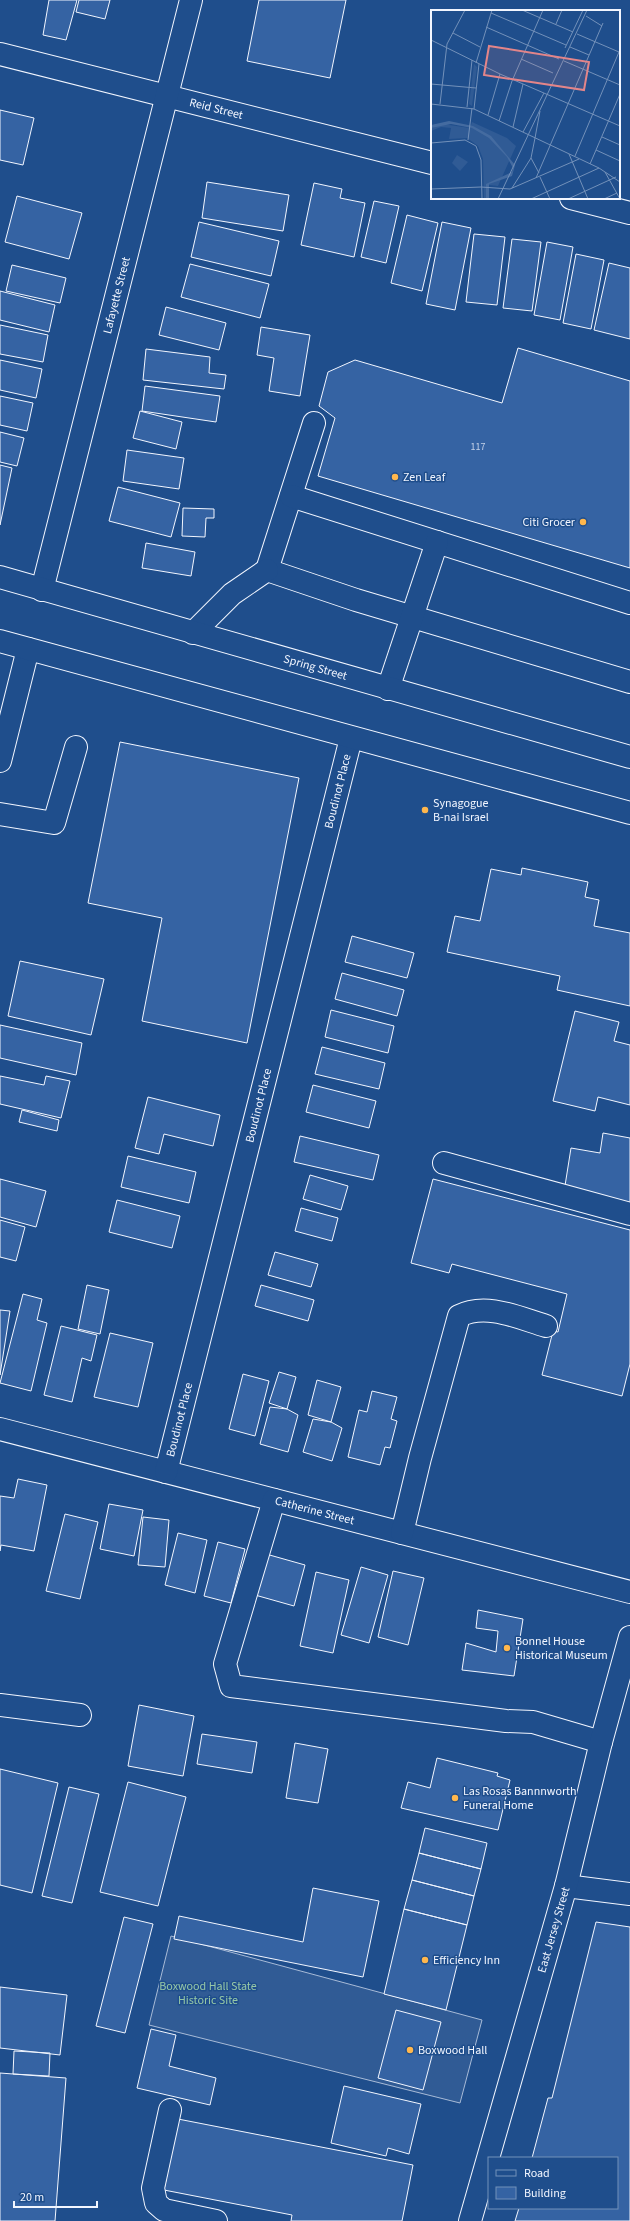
<svg xmlns="http://www.w3.org/2000/svg" width="630" height="2221" font-family="'Source Sans 3',sans-serif">
	<rect width="100%" height="100%" fill="#1f4e8c"/>
	<!-- built -->
	<path fill="#305b95" stroke="#a8bbd7" d="M171 1936 482 2020 460 2103 149 2025Z"/>
	<!-- building -->
	<path fill="#3563a3" stroke="#f2f6ff" d="M49 0H77L66 40 43 35Z
		M79 0H110L105 19 76 12Z
		M259 0H346L330 78 247 61Z
		M0 110 34 118 23 165 0 160Z
		M207 182 289 195 283 231 202 218Z
		M314 183 342 189 340 198 365 203 354 257 301 245Z
		M17 196 82 213 69 259 5 242Z
		M374 201 399 206 386 263 361 257Z
		M407 215 438 223 422 291 391 283Z
		M199 222 279 241 271 276 191 257Z
		M442 222 471 228 455 310 426 304Z
		M474 234 505 237 497 305 466 302Z
		M512 239 541 242 532 311 503 308Z
		M547 242 573 247 560 320 534 315Z
		M576 254 604 260 591 329 563 323Z
		M609 263 630 268V339L594 330Z
		M190 264 269 284 260 318 181 297Z
		M12 265 66 278 60 303 6 291Z
		M0 291 55 305 49 332 0 320Z
		M166 307 226 323 219 350 159 335Z
		M0 325 48 335 43 362 0 354Z
		M261 327 310 335 300 396 269 391 274 358 257 355Z
		M518 348 630 381V568L318 476 335 418 319 406 328 372 355 360 502 403Z
		M146 349 210 357 209 373 226 375 224 389 143 380Z
		M0 360 42 369 36 398 0 390Z
		M145 386 220 396 216 422 142 411Z
		M0 396 33 403 27 431 0 425Z
		M140 411 182 422 176 449 133 438Z
		M0 432 24 438 17 466 0 462Z
		M127 450 184 458 179 489 123 481Z
		M0 465 12 468 0 525Z
		M118 487 180 503 171 537 109 521Z
		M183 508 214 509V518H206L205 537 182 536Z
		M146 543 195 552 191 576 142 568Z
		M120 742 299 778 247 1043 142 1021 162 918 88 903Z
		M522 868 588 882 585 897 599 900 594 926 630 933V1006L557 990 560 976 447 952 455 916 480 921 491 869 521 875Z
		M352 936 414 953 407 978 345 962Z
		M20 961 104 979 91 1035 8 1016Z
		M342 973 404 990 397 1016 335 999Z
		M331 1010 394 1026 388 1053 325 1037Z
		M575 1011 619 1022 614 1041 630 1045V1105L598 1097 595 1111 553 1101Z
		M0 1025 82 1043 76 1075 0 1058Z
		M322 1047 385 1063 379 1089 315 1074Z
		M0 1076 44 1085 46 1076 70 1081 61 1118 0 1104Z
		M313 1085 376 1101 369 1128 306 1112Z
		M148 1097 220 1115 213 1146 164 1134 159 1154 135 1148Z
		M22 1110 59 1120 57 1131 19 1122Z
		M603 1133 630 1138V1203L564 1192 571 1148 600 1153Z
		M300 1136 379 1155 373 1180 294 1162Z
		M128 1156 196 1172 189 1203 121 1187Z
		M310 1175 348 1186 341 1210 303 1199Z
		M0 1179 46 1191 36 1227 0 1217Z
		M433 1179 630 1230V1364L622 1396 542 1375 553 1331 558 1332 567 1294 452 1264 449 1273 411 1263Z
		M117 1200 180 1216 172 1248 109 1232Z
		M301 1208 338 1218 332 1241 295 1231Z
		M0 1220 25 1227 16 1261 0 1257Z
		M275 1252 318 1264 311 1287 268 1275Z
		M87 1285 109 1290 100 1334 78 1329Z
		M261 1285 314 1300 308 1321 255 1306Z
		M23 1294 42 1299 37 1320 47 1323 31 1391 0 1383Z
		M0 1310 10 1311 0 1375Z
		M61 1326 97 1335 91 1361 82 1358 72 1402 44 1395Z
		M110 1333 153 1343 138 1407 94 1397Z
		M279 1372 296 1377 287 1409 269 1403Z
		M243 1374 269 1381 255 1436 229 1429Z
		M317 1380 341 1387 331 1422 308 1415Z
		M372 1391 397 1397 391 1419 397 1421 390 1448 385 1447 380 1465 348 1457 359 1410 367 1412Z
		M270 1407 287 1409 298 1415 288 1452 260 1444Z
		M313 1419 331 1422 342 1428 332 1461 303 1452Z
		M18 1479 47 1485 34 1551 1 1545 0 1551V1496L14 1498Z
		M109 1504 143 1510 134 1556 100 1549Z
		M65 1514 98 1522 80 1599 46 1591Z
		M143 1517 169 1520 165 1567 138 1565Z
		M178 1533 207 1540 195 1593 165 1585Z
		M218 1542 245 1549 231 1603 204 1596Z
		M266 1554 305 1565 294 1606 255 1595Z
		M361 1567 388 1575 369 1643 341 1635Z
		M393 1571 424 1578 408 1645 378 1637Z
		M316 1572 349 1580 333 1653 300 1646Z
		M478 1610 523 1619 514 1676 462 1670 466 1643 496 1652 498 1631 476 1628Z
		M139 1705 194 1716 183 1776 128 1766Z
		M202 1734 257 1742 252 1773 197 1764Z
		M295 1743 328 1749 318 1803 286 1798Z
		M437 1758 498 1773 497 1776 510 1780 498 1830 401 1808 408 1782 430 1788Z
		M0 1769 58 1783 32 1893 0 1885Z
		M128 1782 186 1797 158 1906 100 1892Z
		M69 1787 99 1794 72 1903 42 1896Z
		M425 1828 487 1843 481 1869 419 1853Z
		M419 1853 481 1869 474 1896 412 1880Z
		M412 1880 474 1896 467 1925 404 1909Z
		M313 1888 379 1901 363 1977 174 1939 179 1916 303 1942Z
		M404 1909 467 1925 446 2010 384 1994Z
		M124 1917 153 1924 125 2033 96 2026Z
		M596 1922 630 1927V2221H515L519 2208H617V2158H532L548 2098H552Z
		M0 1987 67 1995 60 2055 0 2048Z
		M396 2010 441 2022 423 2090 378 2078Z
		M151 2029 176 2035 169 2066 216 2078 210 2105 137 2088Z
		M14 2051 50 2053 49 2076 13 2074Z
		M0 2073 66 2078 55 2221H0Z
		M344 2086 421 2104 409 2154 388 2148 386 2156 331 2143Z
		M178 2119 413 2165 402 2221H291L292 2215 164 2190Z"/>
	<g fill="none" stroke-linecap="round" stroke-linejoin="round">
		<defs>
			<g id="minor">
				<path id="s1" d="M0 54 432 163"/>
				<path d="M571 198 630 213"/>
				<path d="M314 423 267 570 356 600 630 682"/>
				<path d="M291 496 630 603"/>
				<path id="s2" d="M42 590 191 0"/>
				<path d="M193 633 232 594 267 570"/>
				<path d="M388 689 437 542"/>
				<path d="M0 761 28 649"/>
				<path d="M0 814 54 823 76 747"/>
				<path d="M444 1163 630 1214"/>
				<path id="s3" d="M0 1429 630 1592"/>
				<path id="s4" d="M166 1472 351 738"/>
				<path d="M274 1500 225 1664 231 1686 506 1721 533 1722 601 1742"/>
				<path d="M402 1533 420 1458 459 1316C486 1302 519 1318 546 1326"/>
				<path d="M0 1705 80 1715"/>
				<path d="M566 1886 630 1894"/>
				<path d="M170 2110 153 2188 156 2203 164 2210 216 2221"/>
				<path id="s5" d="M470 2221 566 1886 601 1742 630 1637"/>
			</g>
			<g id="highway">
				<path id="s6" d="M0 577 630 757"/>
				<path d="M0 641 630 813"/>
			</g>
		</defs>
		<!-- minor casing -->
		<use href="#minor" stroke="#f2f6ff" stroke-width="24"/>
		<!-- highway casing -->
		<use href="#highway" stroke="#f2f6ff" stroke-width="24"/>
		<!-- minor -->
		<use href="#minor" stroke="#1f4e8c" stroke-width="22"/>
		<!-- highway -->
		<use href="#highway" stroke="#1f4e8c" stroke-width="22"/>
	</g>
	<!-- markers -->
	<g fill="#ffb74d" stroke="#1f4e8c" stroke-width="1.5">
		<circle cx="395" cy="477" r="4"/>
		<circle cx="583" cy="522" r="4"/>
		<circle cx="425" cy="810" r="4"/>
		<circle cx="507" cy="1648" r="4"/>
		<circle cx="455" cy="1798" r="4"/>
		<circle cx="425" cy="1960" r="4"/>
		<circle cx="410" cy="2050" r="4"/>
	</g>
	<g text-anchor="middle" dominant-baseline="central" stroke-width="3" stroke-linejoin="round" paint-order="stroke">
		<!-- number labels -->
		<g font-size="10" fill="#c3d1e8">
			<text x="478" y="447">117</text>
		</g>
		<!-- street labels -->
		<g font-size="12" fill="#f2f6ff" stroke="#1f4e8c">
			<text stroke="none"><textPath href="#s1" startOffset="223">Reid Street</textPath></text>
			<text stroke="none"><textPath href="#s2" startOffset="304">Lafayette Street</textPath></text>
			<text stroke="none"><textPath href="#s6" startOffset="328">Spring Street</textPath></text>
			<text stroke="none"><textPath href="#s4" startOffset="702">Boudinot Place</textPath></text>
			<text stroke="none"><textPath href="#s4" startOffset="378">Boudinot Place</textPath></text>
			<text stroke="none"><textPath href="#s4" startOffset="54">Boudinot Place</textPath></text>
			<text stroke="none"><textPath href="#s3" startOffset="325">Catherine Street</textPath></text>
			<text stroke="none"><textPath href="#s5" startOffset="303">East Jersey Street</textPath></text>
		</g>
		<!-- poi labels -->
		<g font-size="12" fill="#f2f6ff" stroke="#1f4e8c" text-anchor="start">
			<text x="403" y="477">Zen Leaf</text>
			<text x="575" y="522" text-anchor="end">Citi Grocer</text>
			<text x="433" y="803">Synagogue<tspan x="433" dy="14">B-nai Israel</tspan></text>
			<text x="515" y="1641">Bonnel House<tspan x="515" dy="14">Historical Museum</tspan></text>
			<text x="463" y="1791">Las Rosas Bannnworth<tspan x="463" dy="14">Funeral Home</tspan></text>
			<text x="433" y="1960">Efficiency Inn</text>
			<text x="418" y="2050">Boxwood Hall</text>
		</g>
		<!-- park labels -->
		<g font-size="12" fill="#97c8a6" stroke="#1f4e8c">
			<text x="208" y="1986">Boxwood Hall State<tspan x="208" dy="14">Historic Site</tspan></text>
		</g>
	</g>
	<!-- overview -->
	<g transform="translate(431 10)">
		<rect width="189" height="189" fill="#1f4e8c"/>
		<path d="M43 54 46 57 41 96 38 94ZM41 112 76 128 85 136 67 176 58 175V189H53L52 149 47 136 36 128 18 129 20 118 10 117 0 121V118L12 114 39 118ZM26 145 37 152 29 161 21 153Z" fill="#305b95"/>
		<path d="M18 111 42 116 60 126 84 155 81 166 58 174V189H55V174L81 162 82 158 76 147 58 128 41 118 20 114 0 118V115Z" fill="#446ba0"/>
		<path fill="none" stroke="#7391ba" stroke-width="1" d="M91 0 142 22M60 3 135 35M155 6 171 16M125 14 131 0M55 17 128 49M22 23 49 37M146 24 188 42M0 30 69 64 189 116M139 37 158 45M134 38 152 0M90 49 122 63M133 51 189 75M45 53 61 0M0 74 45 78M0 94 43 99 168 158 189 172M9 94 16 34 34 0M36 97 41 50M43 99 48 54M57 105 69 64M68 111 81 71 112 0M82 117 92 74M92 122 113 83M171 127 189 135M104 128 109 101M37 130 41 98M0 133 34 130 45 136 50 150 51 189M165 140 189 151M138 144 157 189M144 146 188 42M100 148 108 163M159 154 189 84M174 162 189 189M109 167 119 189M105 168 172 13M81 178 100 148 104 128M0 179 50 177 79 179 148 149M67 189 156 0M100 189 168 158M137 189 185 167M173 189 186 183"/>
		<path fill="#e38589" fill-opacity="0.15" stroke="#e38589" stroke-width="2" d="M58 36 158 52 153 80 53 65Z"/>
		<rect width="189" height="189" fill="none" stroke="#f2f6ff" stroke-width="2"/>
	</g>
	<!-- legend -->
	<rect x="488" y="2157" width="130" height="52" fill="#1f4e8c" stroke="#7391ba"/>
	<rect x="496" y="2170" width="20" height="6" fill="#1f4e8c" stroke="#7391ba"/>
	<text x="524" y="2177" font-size="12" fill="#f2f6ff">Road</text>
	<rect x="496" y="2187" width="20" height="12" fill="#3563a3" stroke="#7391ba"/>
	<text x="524" y="2197" font-size="12" fill="#f2f6ff">Building</text>
	<!-- scale -->
	<path d="M14 2201v6h83v-6" fill="none" stroke="#f2f6ff" stroke-width="2"/>
	<text x="20" y="2201" font-size="12" fill="#f2f6ff" stroke="#1f4e8c" stroke-width="3" paint-order="stroke">20 m</text>
</svg>
